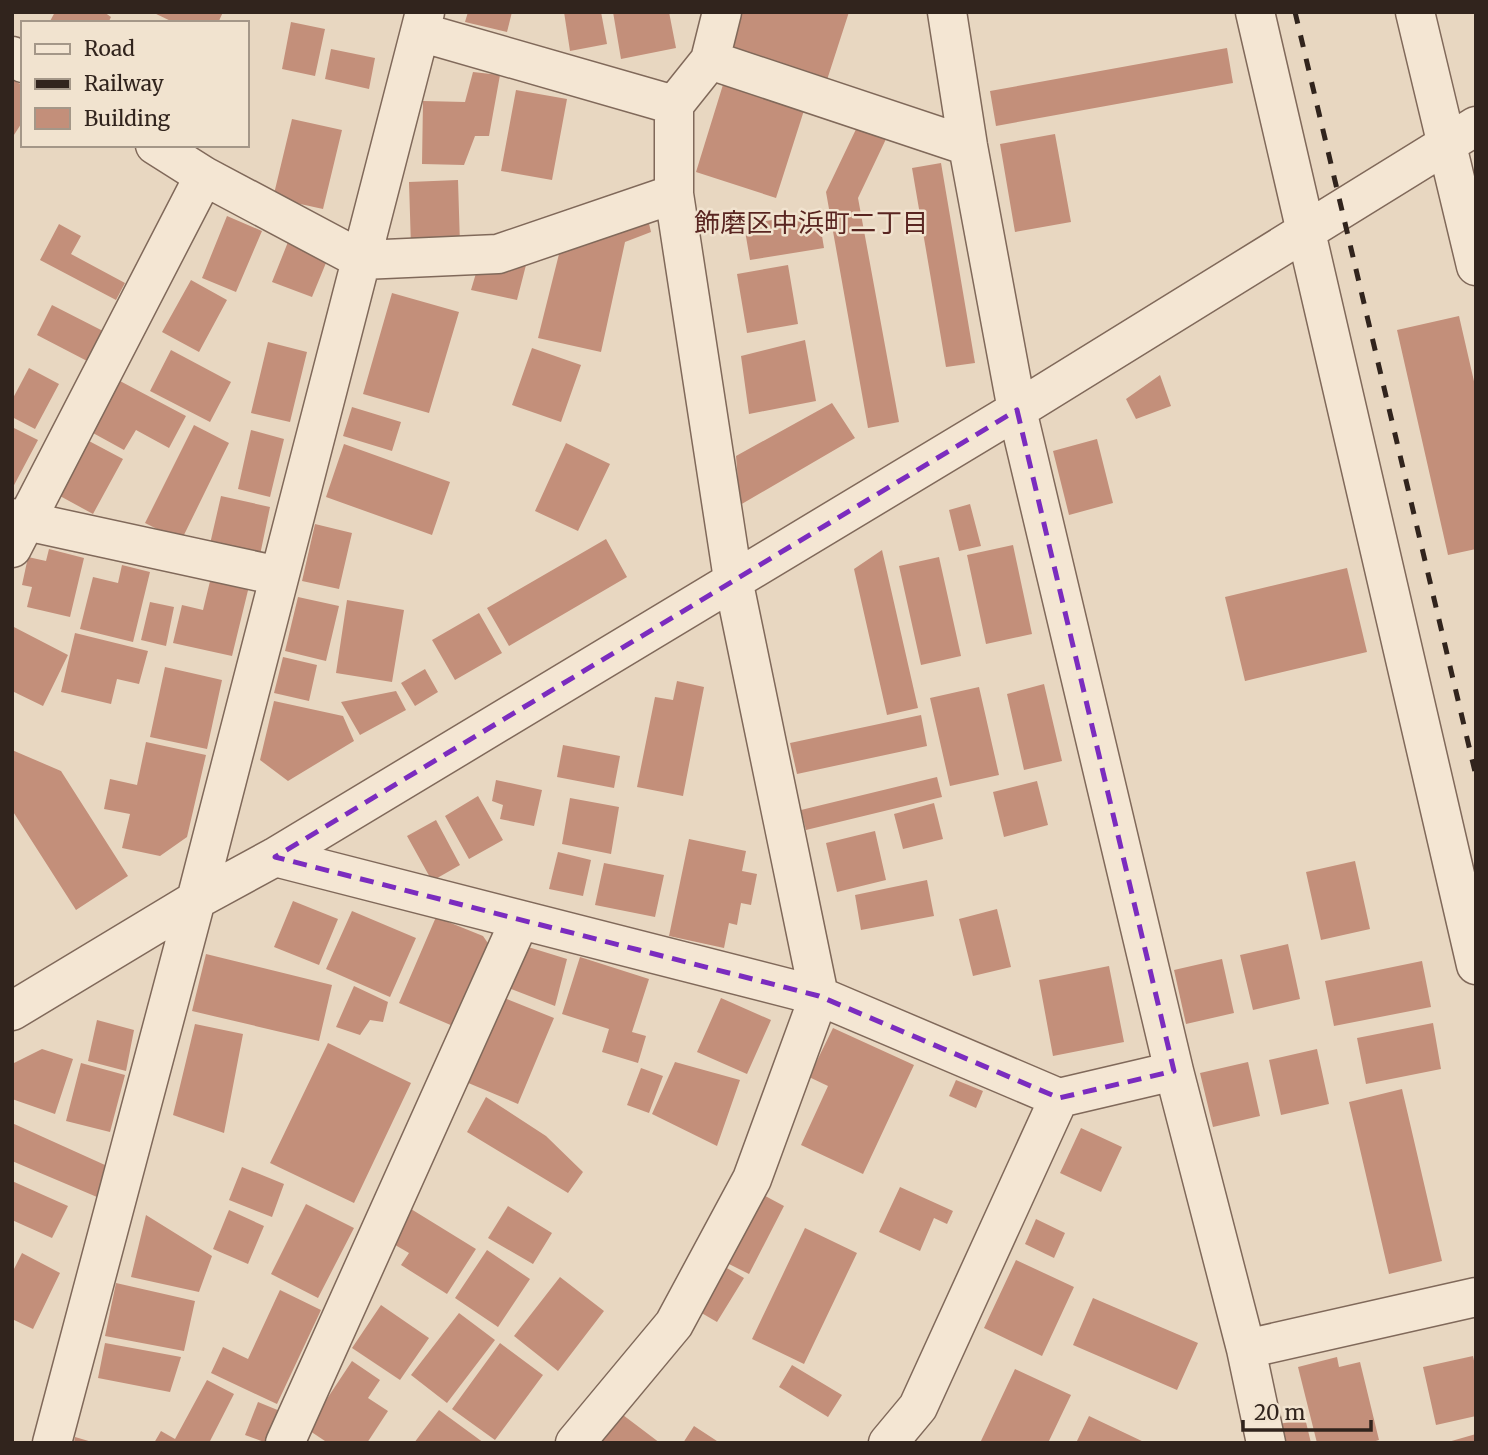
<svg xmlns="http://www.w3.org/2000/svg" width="1488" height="1455" font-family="Merriweather,'Noto Sans JP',serif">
	<rect width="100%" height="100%" fill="#e8d7c1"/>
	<!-- building -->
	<path fill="#c38f7a" d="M55 12H104L111 17 108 23H49Z
		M152 12H223L218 23H175Z
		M468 12H512L507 32 465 22Z
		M564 12H601L607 44 570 51Z
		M613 12H669L676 48 621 59Z
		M742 12H849L826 83 729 51Z
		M291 22 325 29 315 76 282 69Z
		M1227 48 1233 83 996 126 990 91Z
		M331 49 375 58 369 89 325 79Z
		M473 72 500 75 489 136H475L464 165 422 164 423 101 465 102Z
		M726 75 807 101 776 198 696 172Z
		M12 79 23 86V121L12 138Z
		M516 90 567 99 552 180 501 171Z
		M292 119 342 130 323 209 273 198Z
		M858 125 886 139 858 198 899 422 868 428 826 192Z
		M1055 134 1071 222 1015 232 1000 144Z
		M941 163 975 363 946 367 912 168Z
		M458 180 460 245 411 247 409 182Z
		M818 212 824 248 750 260 744 225Z
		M647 215 651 232 625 242 601 352 538 338 562 242Z
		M227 216 262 231 236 292 202 278Z
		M59 224 81 236 71 254 125 283 116 300 40 260Z
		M288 242 328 258 312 297 272 282Z
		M479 263 526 265 517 300 471 290Z
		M788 265 798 324 747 333 737 274Z
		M191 280 227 300 199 352 162 332Z
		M392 293 459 312 429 413 363 394Z
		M52 305 105 332 89 362 37 335Z
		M1459 316 1476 390V549L1448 555 1397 330Z
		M805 340 816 401 749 414 741 356Z
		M268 342 307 352 290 422 251 413Z
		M532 348 581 365 561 422 512 405Z
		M171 350 231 382 210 422 150 391Z
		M29 368 59 384 35 429 12 417V400Z
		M1160 375 1171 406 1136 419 1126 399Z
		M120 381 186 416 169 448 136 430 124 450 93 433Z
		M832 403 855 438 740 505 736 456Z
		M352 407 401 422 392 451 343 436Z
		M194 425 229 443 181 541 145 523Z
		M12 427 38 440 12 489Z
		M251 430 284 439 270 497 238 489Z
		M1097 439 1113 503 1069 515 1053 451Z
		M89 441 123 459 93 514 60 496Z
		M566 443 610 464 578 531 535 511Z
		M344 444 450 482 432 535 326 497Z
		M221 496 270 507 260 555 210 544Z
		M970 504 981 546 959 551 949 510Z
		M315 524 352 533 339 589 302 581Z
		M606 539 627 577 509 646 487 608Z
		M1013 545 1032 634 986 644 967 555Z
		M49 549 84 558 70 617 27 607 32 587 22 585 28 557 46 561Z
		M882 550 918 708 887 715 854 569Z
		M939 557 961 656 921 665 899 566Z
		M122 565 150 572 133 642 80 629 93 577 118 583Z
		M1347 568 1367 652 1245 681 1225 597Z
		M213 569 251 578 232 656 173 643 182 605 203 610Z
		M298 597 339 606 326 661 285 651Z
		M347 600 404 610 392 682 336 673Z
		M150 602 174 607 166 646 141 640Z
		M479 613 502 653 455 680 432 640Z
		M12 626 68 655 43 706 12 691Z
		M75 633 148 651 139 684 117 679 111 704 61 692Z
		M283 657 317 665 309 701 274 693Z
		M165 667 222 680 207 749 150 737Z
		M425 669 438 692 415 706 401 683Z
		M677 681 704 687 683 796 637 787 655 697 673 700Z
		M1044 684 1062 761 1024 770 1007 694Z
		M979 687 999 775 950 786 930 698Z
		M396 691 406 710 360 735 341 702Z
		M274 701 343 716 354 741 288 781 260 760Z
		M921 715 927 746 797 774 790 743Z
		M146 742 206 755 187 837 160 856 122 848 130 814 104 809 110 779 137 785Z
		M563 745 620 756 614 788 557 777Z
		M12 750 61 771 128 876 76 910 12 810Z
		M937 777 942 797 806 830 801 810Z
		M496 780 542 790 534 826 500 819 503 805 492 801Z
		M1037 781 1048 825 1004 837 993 792Z
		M478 796 503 840 469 859 445 816Z
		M570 798 619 807 611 854 562 844Z
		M934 803 943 839 903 849 894 814Z
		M436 820 460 865 432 881 407 836Z
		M875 831 886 880 837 892 826 843Z
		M689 839 746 851 742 871 757 874 751 905 741 903 737 925 729 923 724 948 669 936Z
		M558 852 591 860 583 896 549 889Z
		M1355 861 1370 929 1321 940 1306 872Z
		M604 863 664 875 655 917 595 905Z
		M927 880 934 916 861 930 855 895Z
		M293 901 338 919 319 965 274 947Z
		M997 909 1011 967 973 976 959 919Z
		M352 911 416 938 390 997 326 969Z
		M436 917 483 936 492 949 460 1029 399 1003Z
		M1288 944 1300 999 1253 1010 1240 955Z
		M525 946 567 959 555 1006 506 987Z
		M206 954 332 985 319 1041 192 1011Z
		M580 957 649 979 632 1032 646 1036 638 1063 602 1052 609 1029 562 1014Z
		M1222 959 1234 1013 1186 1024 1174 970Z
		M1422 961 1431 1007 1334 1026 1325 981Z
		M1109 966 1124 1042 1053 1056 1039 980Z
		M354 986 388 1002 383 1022 370 1020 360 1035 336 1027Z
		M502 997 554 1018 518 1104 466 1082Z
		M721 998 771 1020 747 1074 697 1052Z
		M97 1020 134 1030 126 1071 88 1061Z
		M1433 1023 1441 1069 1366 1084 1357 1038Z
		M195 1024 243 1034 224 1133 173 1115Z
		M833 1028 914 1065 863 1174 801 1145 828 1086 809 1077Z
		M328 1043 411 1083 354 1203 270 1163Z
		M42 1049 73 1059 55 1114 12 1099V1064Z
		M1317 1049 1329 1104 1281 1115 1269 1060Z
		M675 1062 740 1080 717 1146 652 1114Z
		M1248 1062 1260 1116 1213 1127 1200 1073Z
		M81 1063 125 1075 110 1132 66 1121Z
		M641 1068 663 1076 649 1113 627 1105Z
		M956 1080 983 1091 976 1108 949 1096Z
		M1402 1089 1442 1261 1389 1274 1349 1102Z
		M486 1097 546 1136 583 1172 568 1193 467 1132Z
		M12 1123 105 1165 97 1197 12 1161Z
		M1081 1128 1122 1147 1101 1192 1060 1173Z
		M242 1167 284 1184 272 1217 229 1200Z
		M12 1181 68 1206 52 1238 12 1220Z
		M900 1187 953 1211 947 1224 934 1218 920 1251 879 1232Z
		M758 1192 784 1206 749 1274 723 1261Z
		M306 1204 354 1228 318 1298 271 1274Z
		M508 1206 552 1233 533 1264 488 1238Z
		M411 1209 476 1249 447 1294 401 1265 409 1253 390 1242Z
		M229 1210 264 1226 248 1264 213 1249Z
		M146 1215 212 1256 199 1292 131 1277Z
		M1036 1219 1065 1233 1054 1258 1025 1244Z
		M805 1228 857 1253 804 1364 752 1339Z
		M487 1250 530 1279 498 1327 455 1298Z
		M22 1253 60 1273 33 1329 12 1319V1273Z
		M1016 1260 1074 1287 1042 1356 984 1328Z
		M720 1264 744 1278 717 1322 693 1308Z
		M560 1277 604 1311 558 1371 514 1336Z
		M116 1283 195 1301 184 1351 105 1336Z
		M280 1290 321 1310 277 1404 211 1373 223 1347 248 1359Z
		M1093 1298 1198 1343 1177 1390 1073 1345Z
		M381 1305 429 1338 400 1380 352 1348Z
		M459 1313 495 1340 447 1403 411 1375Z
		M105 1343 181 1357 170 1392 98 1378Z
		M500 1343 543 1375 495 1440 452 1409Z
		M1473 1356 1476 1370V1416L1436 1425 1423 1367Z
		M1337 1357 1339 1367 1360 1362 1379 1440 1369 1443H1317L1298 1367Z
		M352 1361 380 1380 368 1398 388 1411 367 1443H328L307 1429Z
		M792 1365 842 1395 828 1417 779 1387Z
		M1015 1369 1071 1395 1048 1443H980Z
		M207 1380 234 1394 209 1443H154L161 1431 175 1439Z
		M258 1402 280 1411 267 1443 245 1435Z
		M439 1410 484 1443H414Z
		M619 1412 660 1443H595Z
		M1089 1416 1146 1443H1076Z
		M1305 1418 1311 1443H1284L1280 1424Z
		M694 1426 720 1443H683Z
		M1476 1434V1443H1448V1442Z
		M75 1437 92 1442V1443H74Z"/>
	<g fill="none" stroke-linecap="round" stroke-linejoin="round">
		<defs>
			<path id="minor" d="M947 12 968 146 1017 410 1174 1071 1246 1349 1266 1443
				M1255 12 1476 965
				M1415 12 1476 266
				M420 32 674 105V194L733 579 819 996 752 1179 674 1324 575 1443
				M12 56 23 63
				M710 60 968 146
				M674 105 710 60 722 12
				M155 145 204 176 362 260 498 254 674 194
				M12 518 279 576
				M12 548 204 176
				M275 857 819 996 1059 1098 1174 1071
				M12 1011 196 900 275 857 1017 410 1476 126
				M1246 1349 1476 1297
				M52 1443 196 900 425 12
				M285 1443 520 920
				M888 1443 918 1407 1059 1098"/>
		</defs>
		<!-- minor casing -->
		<use href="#minor" stroke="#80695a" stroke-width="41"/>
		<!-- minor -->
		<use href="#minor" stroke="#f4e6d3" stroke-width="38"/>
		<!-- rail -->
		<path stroke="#31241d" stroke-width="5" stroke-dasharray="12 12" stroke-linecap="butt" d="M1295 12 1476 776"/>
	</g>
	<!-- marked area -->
	<path fill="none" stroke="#7b2cbf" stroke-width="5" stroke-dasharray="14 9" stroke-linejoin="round" d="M1017 410 1174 1071 1059 1098 819 996 275 857Z"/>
	<g text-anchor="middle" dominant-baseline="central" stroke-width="5" stroke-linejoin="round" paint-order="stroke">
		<!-- neighbourhood labels -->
		<g font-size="26" fill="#592521" stroke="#f1e3cf">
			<text x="811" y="222">飾磨区中浜町二丁目</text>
		</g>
	</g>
	<!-- border -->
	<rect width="1488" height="1455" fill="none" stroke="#31241d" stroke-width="28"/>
	<!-- legend -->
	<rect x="21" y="21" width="228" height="126" fill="#f1e3cf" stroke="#a49788" stroke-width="2"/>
	<rect x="35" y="44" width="35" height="10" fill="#f4e6d3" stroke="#a49788" stroke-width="2"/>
	<text x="84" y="56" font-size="21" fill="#31241d">Road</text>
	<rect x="35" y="79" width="35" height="10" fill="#31241d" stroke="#a49788" stroke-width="2"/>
	<text x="84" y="91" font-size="21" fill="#31241d">Railway</text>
	<rect x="35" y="108" width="35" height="21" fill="#c38f7a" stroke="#a49788" stroke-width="2"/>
	<text x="84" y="126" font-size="21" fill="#31241d">Building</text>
	<!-- scale -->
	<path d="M1243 1420v10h128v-10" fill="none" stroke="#31241d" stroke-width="3.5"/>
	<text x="1254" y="1420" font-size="21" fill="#31241d" stroke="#f1e3cf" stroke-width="5" paint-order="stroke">20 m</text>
</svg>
